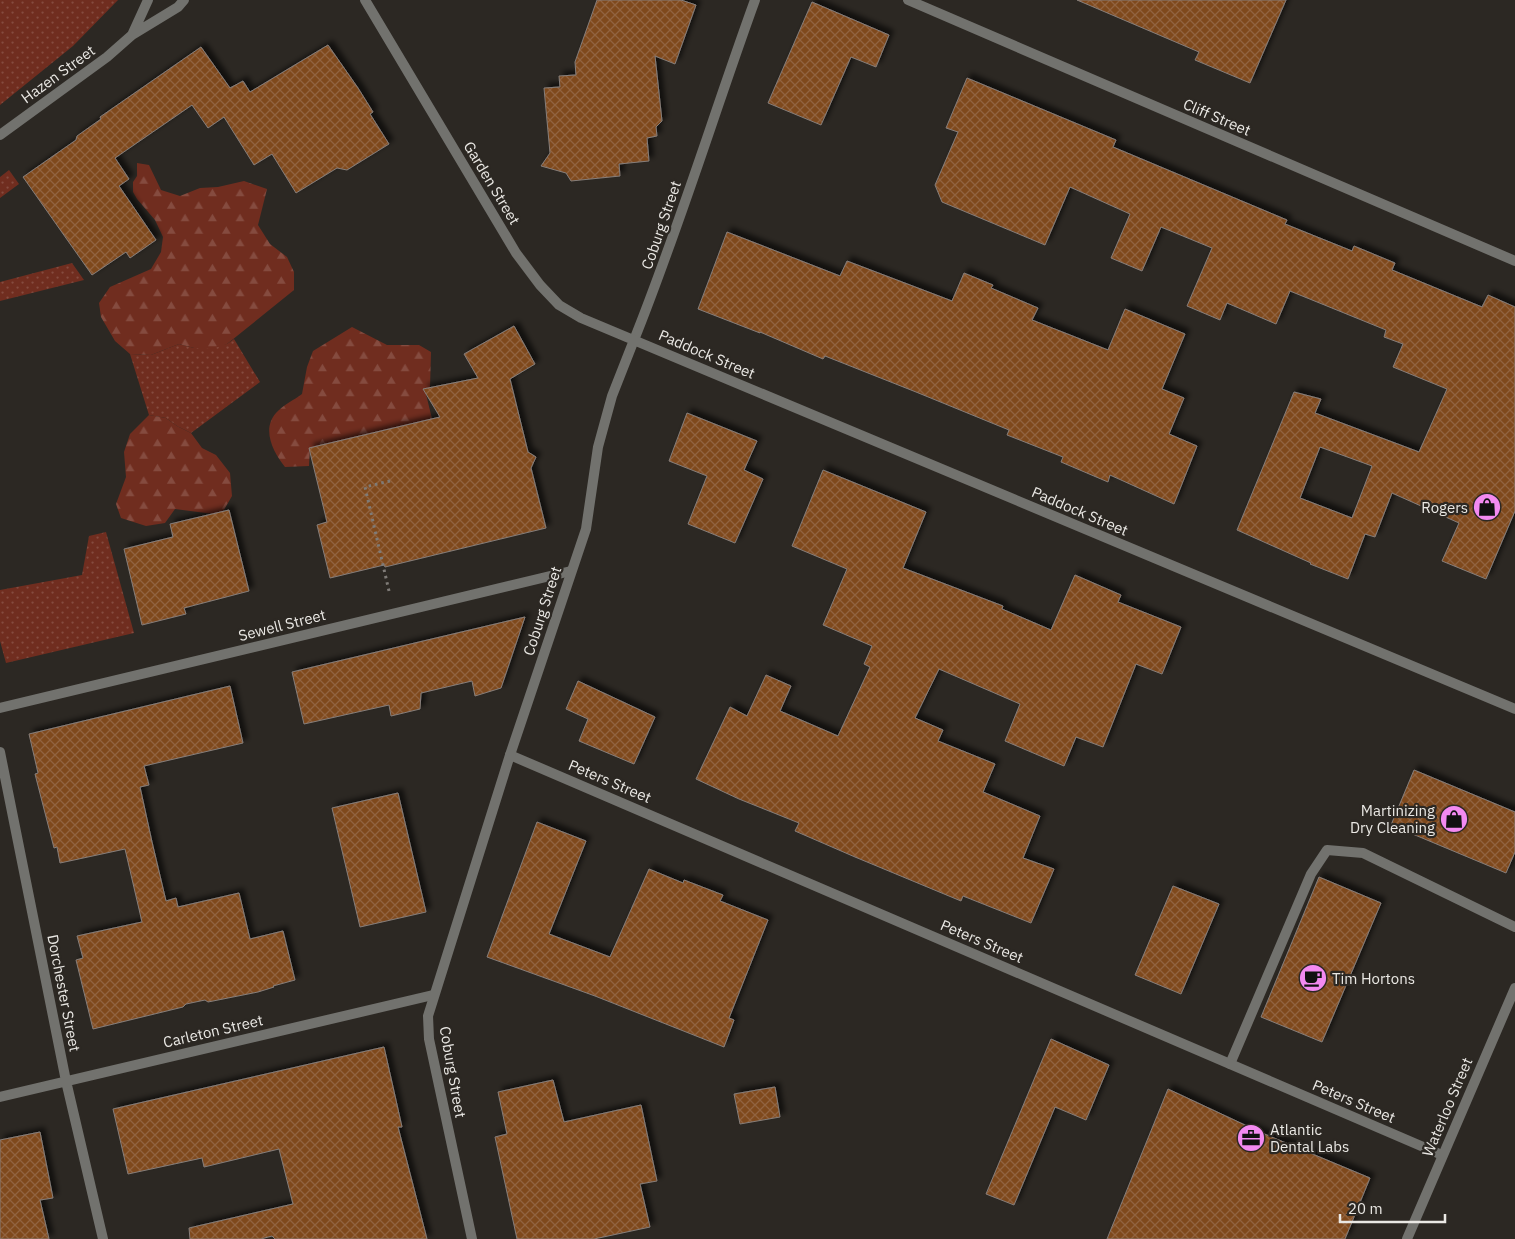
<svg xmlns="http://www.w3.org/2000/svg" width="1515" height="1239" font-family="'IBM Plex Sans',sans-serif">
	<defs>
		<pattern id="grass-dots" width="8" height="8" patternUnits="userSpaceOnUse" patternTransform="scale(1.25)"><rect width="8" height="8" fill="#702d1f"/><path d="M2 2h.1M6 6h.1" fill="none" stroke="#854b3f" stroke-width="1.8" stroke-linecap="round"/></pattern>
		<pattern id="forest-firs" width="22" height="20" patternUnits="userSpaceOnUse" patternTransform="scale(1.25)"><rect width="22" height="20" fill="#702d1f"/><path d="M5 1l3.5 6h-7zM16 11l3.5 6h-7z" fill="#854b3f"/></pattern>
		<pattern id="building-cross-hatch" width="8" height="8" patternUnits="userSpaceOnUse" patternTransform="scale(1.25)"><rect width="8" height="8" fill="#7f491e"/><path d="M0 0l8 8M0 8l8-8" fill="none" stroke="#91633f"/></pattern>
		<filter id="shadow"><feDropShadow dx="4.5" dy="-4.5" stdDeviation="2.5" flood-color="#0009"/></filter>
	</defs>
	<rect width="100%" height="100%" fill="#2c2823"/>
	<!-- grass -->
	<path fill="url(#grass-dots)" d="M0 0H118L73 46 0 105Z
		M9 170 19 184 0 198V177Z
		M72 263 84 280 0 301V282Z
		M234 339 260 382 191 433 177 426 166 418 149 415 130 354 151 355 179 344 194 348 227 344Z
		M106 532 134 633 6 663 0 641V590L82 575 89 536Z"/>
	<!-- forest -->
	<path fill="url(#forest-firs)" d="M137 163 149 165 161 190 180 196 200 188 218 187 244 181 267 189 258 225 270 244 287 257 294 272V290L227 344 212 349 194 348 179 344 151 355 130 354 115 341 101 317 99 303 110 287 151 269 161 252 163 237 155 220 137 199 133 192V182L137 176Z
		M352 327 387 345H419L431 352 430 388 426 394 432 419 310 448 309 466 285 467C274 453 261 430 276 413 283 405 294 400 302 394L307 367 313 351Z
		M149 415 166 418 177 426 191 433 202 448 216 455 230 473 232 496 221 515 175 509 165 523 146 526 121 518 116 504 126 477 124 452 130 434Z"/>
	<!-- building -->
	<path fill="url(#building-cross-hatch)" stroke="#867e7a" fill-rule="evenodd" filter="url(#shadow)" d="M597 0H681L696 5 675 64 655 56 662 121 656 127 657 136 647 138 649 161 619 164 620 176 571 181 566 173 541 166 550 153 544 88 560 87 559 76 576 75 575 62Z
		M1077 0H1286L1250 83 1195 60 1199 52Z
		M812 2 889 35 876 67 851 57 821 125 768 103Z
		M328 45 358 88 373 112 370 114 389 144 347 170 337 168 296 193 272 154 254 165 224 117 208 128 192 105 115 158 129 179 119 186 156 240 130 258 126 252 92 275 23 177 76 140 77 136 101 119 100 117 201 47 230 88 243 81 250 92Z
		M967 78 1116 140 1113 147 1287 220 1285 224 1352 251 1354 246 1395 263 1392 270 1482 307 1488 295 1515 307V511L1486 579 1442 561 1459 523 1392 493 1375 537 1365 534 1348 579 1310 564 1311 563 1237 530 1294 392 1321 399 1315 413 1419 452 1447 389 1393 367 1403 344 1384 337 1386 330 1290 291 1276 324 1227 303 1220 320 1187 306 1212 248 1161 227 1142 271 1111 258 1130 214 1070 187 1045 245 942 202 935 185 958 132 946 128ZM1320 447 1372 466 1352 518 1300 498Z
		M727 232 840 276 847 261 952 301 964 273 993 285 991 288 1038 308 1032 320 1108 350 1125 309 1185 334 1162 389 1184 398 1169 434 1197 446 1174 504 1110 475 1108 482 1061 462 1063 457 1007 435 1009 430 916 392 825 356 823 359 760 332V333L698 309Z
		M514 326 535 364 510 379 528 452 536 457 531 468 546 528 385 567 384 565 330 578 317 525 327 522 309 448 440 417 423 389 478 378 464 354Z
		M687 413 757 441 744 470 763 479 735 543 688 524 707 476 669 461Z
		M823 470 926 512 903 568 1003 606 1002 609 1051 630 1075 575 1121 595 1118 602 1181 627 1162 674 1136 664 1103 747 1076 737 1064 766 1005 741 1020 704 939 669 915 718 943 730 938 741 995 764 983 792 1040 816 1023 858 1054 869 1031 923 963 896 961 901 855 857 795 831 799 823 739 799 696 779 730 707 747 716 766 675 791 686 780 711 838 736 870 667 864 664 872 646 823 625 847 569 792 546Z
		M229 510 249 591 184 608 186 614 142 625 124 549 173 537 170 524Z
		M525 617 501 688 475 696 472 681 421 693 420 709 391 716 389 705 304 724 292 672Z
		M578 681 655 717 634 764 579 741 588 719 566 709Z
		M230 686 243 743 144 766 149 785 140 787 152 842 166 901 176 898 178 907 239 893 250 939 283 931 295 980 273 986 274 987 258 992 208 1002 205 1000 186 1004 183 1007 93 1029 76 960 83 958 77 936 142 922 125 849 60 863 57 847 54 848 35 774 38 773 29 734Z
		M1414 770 1515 812V852L1506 873 1391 825Z
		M398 793 426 912 360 927 332 808Z
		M537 822 586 841 549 934 610 957 649 869 683 883 684 880 723 895 720 901 768 920 729 1018 734 1020 724 1047 595 996 487 957Z
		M1319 877 1381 903 1322 1042 1261 1017Z
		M1173 886 1219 904 1181 994 1135 975Z
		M1051 1039 1109 1065 1086 1120 1055 1107 1014 1205 986 1194Z
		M384 1047 402 1127H398L427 1239H275L272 1236 261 1239H190L189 1228 293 1204 279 1149 204 1167 202 1158 128 1174 113 1109Z
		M553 1080 564 1122 641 1105 657 1181 640 1184 650 1227 594 1239H517L495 1137 507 1134 498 1092Z
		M775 1087 780 1117 740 1124 734 1094Z
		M1168 1089 1262 1133 1370 1178 1345 1239H1107Z
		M40 1132 53 1198 40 1200 49 1239H0V1140Z"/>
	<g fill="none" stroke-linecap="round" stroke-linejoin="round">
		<!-- path -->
		<path stroke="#7f7b77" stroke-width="3" stroke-dasharray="2.5 4" stroke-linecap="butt" d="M389 591 365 487 394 480"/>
		<!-- service -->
		<path stroke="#72726e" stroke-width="10" d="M1230 1064 1311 874 1327 850 1363 853 1515 927"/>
		<!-- minor -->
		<path stroke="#72726e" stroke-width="10" d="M908 0 1515 261
			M132 35 148 0
			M0 135 107 57 132 35 178 7 184 0
			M634 340C679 228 714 113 755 0
			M0 708 571 571
			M0 752 66 1081 103 1239
			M510 755 1442 1155
			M0 1097 433 995"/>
		<!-- tertiary -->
		<path stroke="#72726e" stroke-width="10" d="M365 0 516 253 540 285 559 305 581 318 1515 709
			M472 1239 429 1039 428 1016 510 755 586 529 598 447 612 396 634 340
			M1407 1239 1515 988"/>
	</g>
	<!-- icons -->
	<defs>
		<symbol id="shop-disc" viewBox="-11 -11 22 22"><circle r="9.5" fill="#f38af1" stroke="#2c2823"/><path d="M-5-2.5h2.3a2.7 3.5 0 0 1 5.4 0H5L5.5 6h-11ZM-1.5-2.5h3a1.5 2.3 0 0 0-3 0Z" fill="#111"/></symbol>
		<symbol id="cafe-disc" viewBox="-11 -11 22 22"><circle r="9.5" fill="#f38af1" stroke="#2c2823"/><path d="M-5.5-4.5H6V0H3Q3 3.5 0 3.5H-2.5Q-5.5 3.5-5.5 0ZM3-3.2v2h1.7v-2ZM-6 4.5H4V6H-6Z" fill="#111"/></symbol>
		<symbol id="office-disc" viewBox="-11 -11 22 22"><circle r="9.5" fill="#f38af1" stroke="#2c2823"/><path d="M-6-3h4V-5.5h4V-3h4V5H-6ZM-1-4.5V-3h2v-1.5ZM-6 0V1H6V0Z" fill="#111"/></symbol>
	</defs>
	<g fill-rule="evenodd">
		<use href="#shop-disc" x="1471" y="491" width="32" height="32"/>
		<use href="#shop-disc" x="1438" y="803" width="32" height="32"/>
		<use href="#cafe-disc" x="1297" y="962" width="32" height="32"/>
		<use href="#office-disc" x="1235" y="1122" width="32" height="32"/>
	</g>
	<g text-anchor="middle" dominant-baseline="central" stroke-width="4.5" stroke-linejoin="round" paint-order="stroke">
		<!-- street labels -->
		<g font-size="15" fill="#eae8e4" stroke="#2c2823">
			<text transform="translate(58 74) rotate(-36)">Hazen Street</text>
			<text transform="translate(1217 117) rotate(23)">Cliff Street</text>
			<text transform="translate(492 183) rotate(59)">Garden Street</text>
			<text transform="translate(661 225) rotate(-71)">Coburg Street</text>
			<text transform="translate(707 354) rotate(23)">Paddock Street</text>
			<text transform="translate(1080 511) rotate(23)">Paddock Street</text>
			<text transform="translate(542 611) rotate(-72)">Coburg Street</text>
			<text transform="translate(282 625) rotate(-14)">Sewell Street</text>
			<text transform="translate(610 781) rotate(23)">Peters Street</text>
			<text transform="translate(982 941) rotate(23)">Peters Street</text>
			<text transform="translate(64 993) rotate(79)">Dorchester Street</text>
			<text transform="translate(213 1031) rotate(-13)">Carleton Street</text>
			<text transform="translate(453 1072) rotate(80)">Coburg Street</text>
			<text transform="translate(1354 1101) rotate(23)">Peters Street</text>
			<text transform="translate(1447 1107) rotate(-67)">Waterloo Street</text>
		</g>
		<!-- poi labels -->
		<g font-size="15" fill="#eae8e4" stroke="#2c2823" text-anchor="end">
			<text x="1468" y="507">Rogers</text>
			<text x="1435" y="810">Martinizing<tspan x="1435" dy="17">Dry Cleaning</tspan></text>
			<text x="1332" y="978" text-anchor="start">Tim Hortons</text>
			<text x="1270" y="1129" text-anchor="start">Atlantic<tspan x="1270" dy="17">Dental Labs</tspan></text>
		</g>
	</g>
	<!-- scale -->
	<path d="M1340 1214v8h105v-8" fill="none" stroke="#eae8e4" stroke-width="2.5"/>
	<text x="1348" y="1214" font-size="15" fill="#eae8e4" stroke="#2c2823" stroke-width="4" paint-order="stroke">20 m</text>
</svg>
